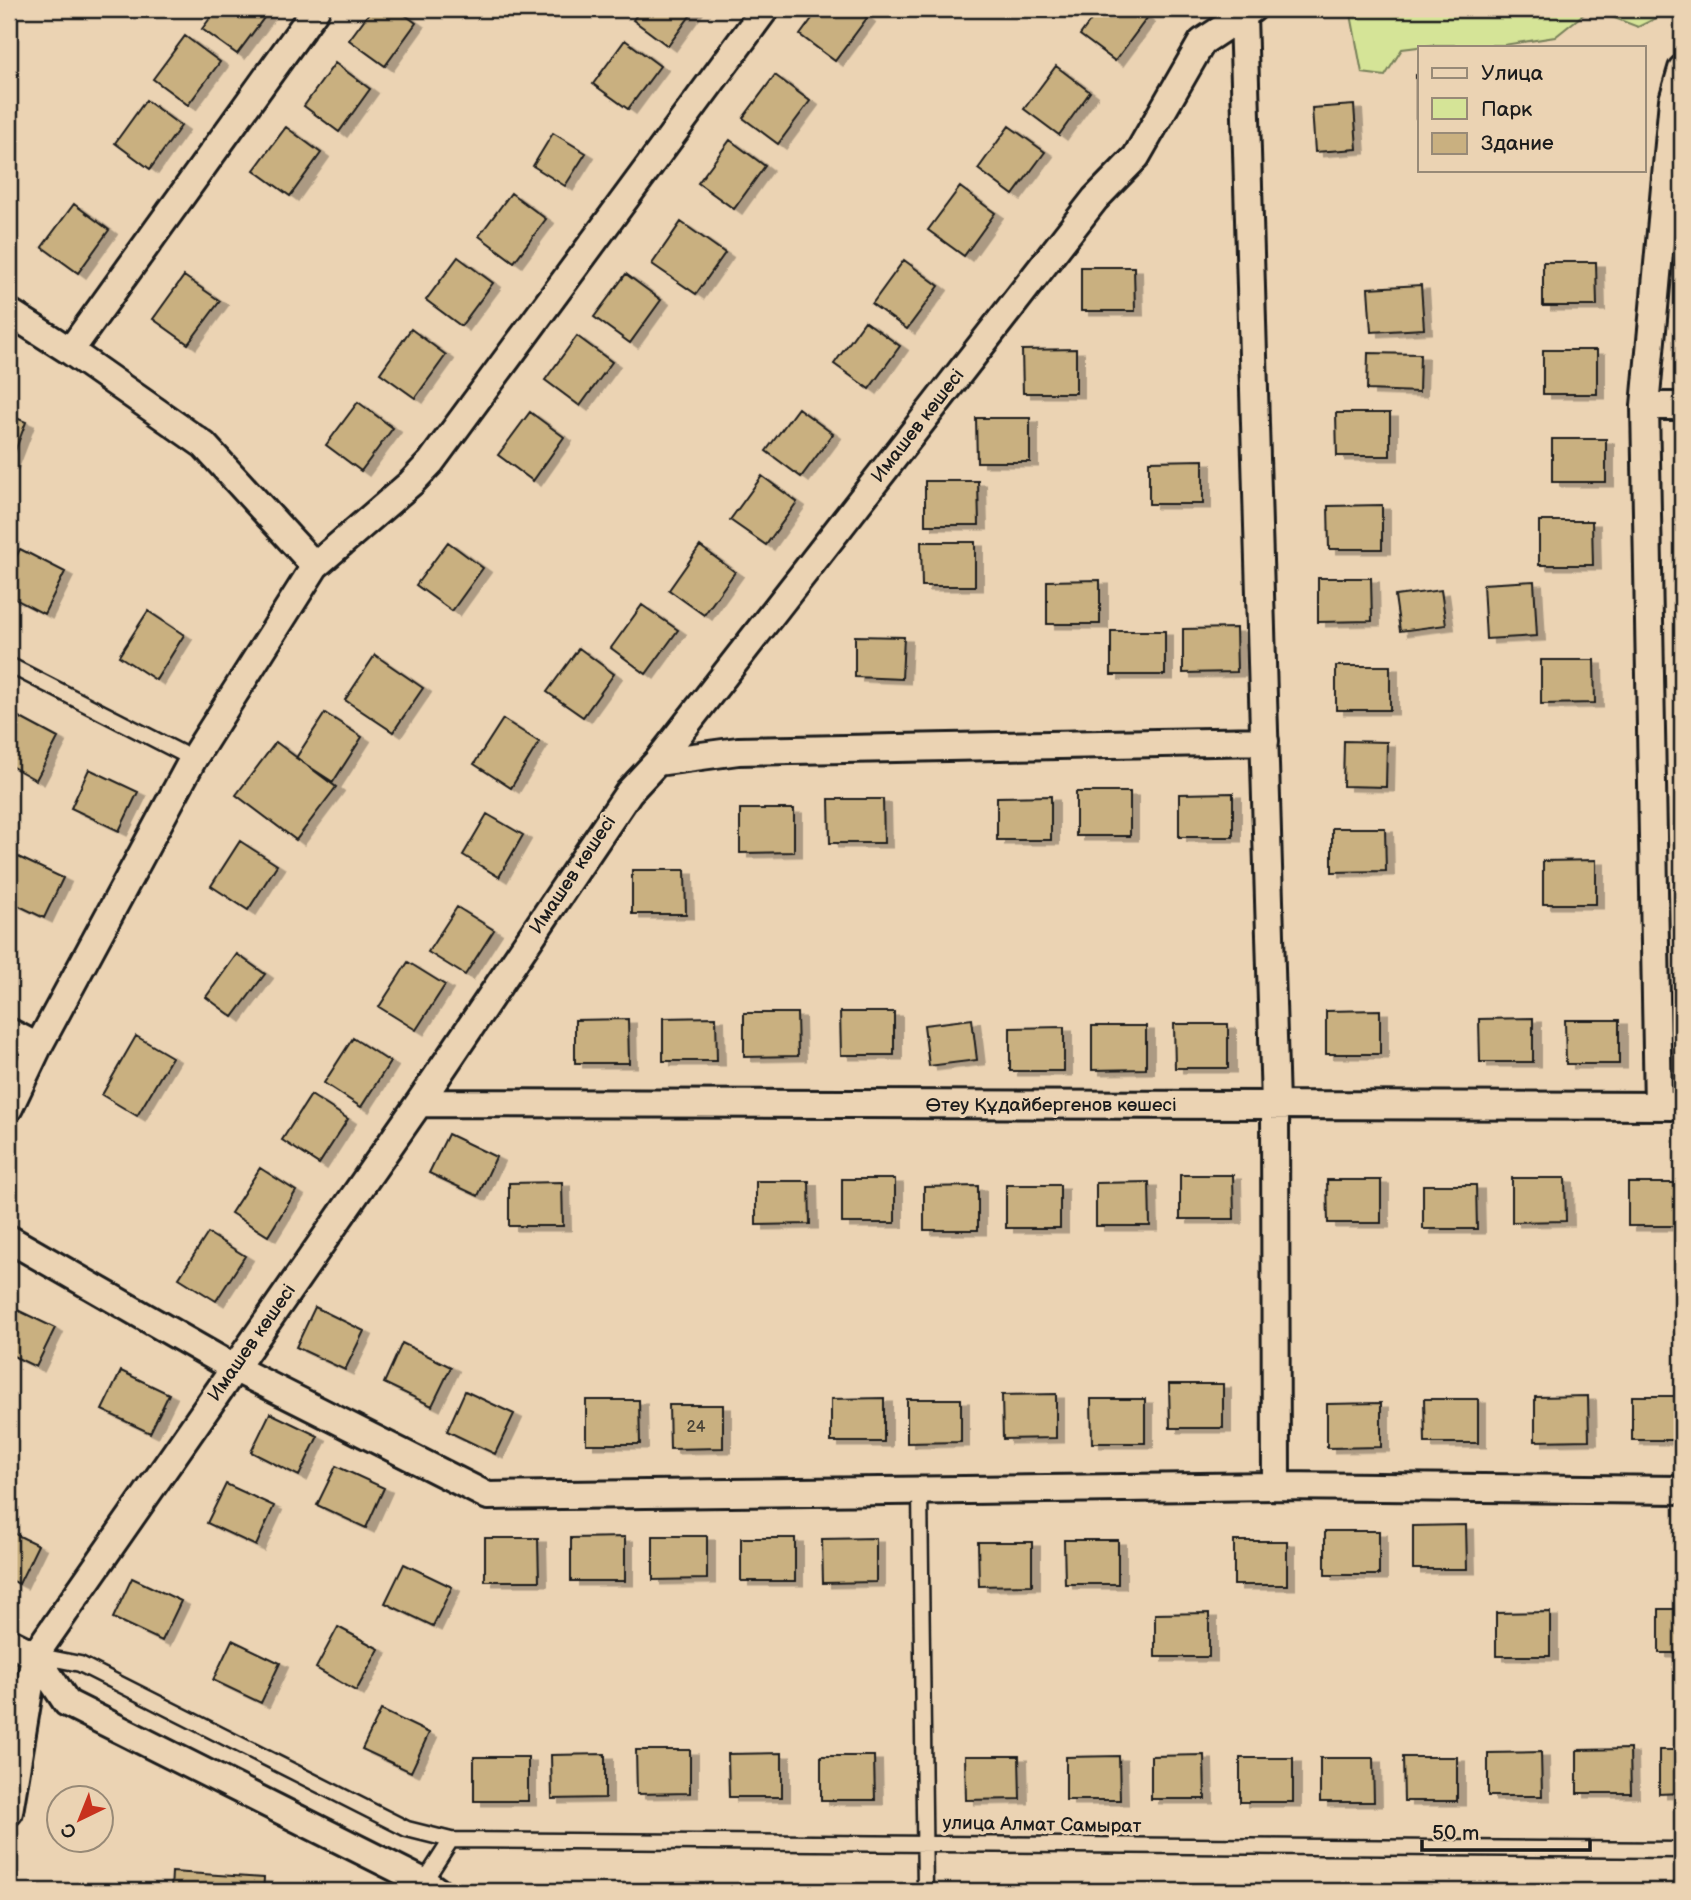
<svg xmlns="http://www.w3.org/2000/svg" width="1691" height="1900" font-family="'Balsamiq Sans',sans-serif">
	<defs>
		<filter id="shadow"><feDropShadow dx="8" dy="4.5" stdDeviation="0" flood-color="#0004"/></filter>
	</defs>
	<rect width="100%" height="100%" fill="#ebd3b3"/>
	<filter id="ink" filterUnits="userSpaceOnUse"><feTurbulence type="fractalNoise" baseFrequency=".0143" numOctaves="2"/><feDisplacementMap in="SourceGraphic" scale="14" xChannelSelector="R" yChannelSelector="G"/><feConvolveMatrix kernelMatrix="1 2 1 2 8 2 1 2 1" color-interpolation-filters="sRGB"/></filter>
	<g filter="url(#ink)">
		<!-- green -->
		<path fill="#d5e497" stroke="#78805a" stroke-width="2" d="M1350 9H1590L1555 37 1504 45H1434L1402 49 1385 76 1362 73Z
			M1591 9H1675L1638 27Z"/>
		<!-- building -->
		<path fill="#c9b080" stroke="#1c1c1c" stroke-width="2" filter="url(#shadow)" d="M217 9H265L269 11 237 54 202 29Z
			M372 9H397L416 23 385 66 349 40Z
			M641 9H695L668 46 633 20Z
			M819 9H855L867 18 835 61 800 35Z
			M1099 9H1134L1147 18 1115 61 1080 35Z
			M185 36 220 62 188 105 153 79Z
			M625 40 660 66 628 109 593 84Z
			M335 63 370 89 339 132 304 106Z
			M1056 66 1090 92 1059 135 1024 109Z
			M775 75 810 101 778 144 743 118Z
			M1416 75H1420V118H1416Z
			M146 100 181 126 150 169 115 143Z
			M1354 105 1357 149 1315 152 1312 108Z
			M1009 126 1045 152 1013 195 978 169Z
			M286 127 321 153 290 196 254 170Z
			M553 133 586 153 565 186 533 166Z
			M730 140 765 166 734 209 698 183Z
			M960 187 995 213 964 256 928 230Z
			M511 193 546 219 514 262 479 236Z
			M74 204 109 230 78 273 42 247Z
			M681 222 725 253 696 294 652 264Z
			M458 257 493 283 461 326 426 300Z
			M904 260 939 286 907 329 872 304Z
			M1543 262H1596L1597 306H1543Z
			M1081 267H1134L1135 311H1081Z
			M626 274 661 300 630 343 594 317Z
			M184 276 220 301 188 344 153 319Z
			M1421 285 1424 329 1371 332 1368 288Z
			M865 321 900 346 869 389 834 364Z
			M411 329 446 355 415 398 380 373Z
			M577 336 612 362 580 406 545 380Z
			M1076 349V393H1023L1022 350Z
			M1543 350H1597V394H1543Z
			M1368 353 1420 354 1419 392 1367 390Z
			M358 402 393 428 361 471 326 445Z
			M798 408 833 434 801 477 766 451Z
			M530 412 564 437 533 481 498 455Z
			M1336 413H1390V456H1337Z
			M9 415 26 422 10 464H9Z
			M976 418H1030V462H977Z
			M1552 439H1606V482H1552Z
			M1203 460V504H1149V461Z
			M762 476 797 502 766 545 730 520Z
			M925 481H978L979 525H925Z
			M1382 505V549H1329L1328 506Z
			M1539 521H1592L1593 565H1539Z
			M448 542 483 568 452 611 416 585Z
			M921 542H975V586H922Z
			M700 546 735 572 704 615 669 590Z
			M20 549 65 572 44 614 9 596V571Z
			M1318 578H1371L1372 621 1318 622Z
			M1100 580V624H1047V581Z
			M1534 581 1537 636 1486 639 1483 584Z
			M1441 590 1446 625 1400 631 1395 596Z
			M642 605 678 630 646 674 611 648Z
			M148 611 184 635 156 680 119 656Z
			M1236 628 1237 672 1183 673V629Z
			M1111 631H1165V675H1111Z
			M855 636 904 637 902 679 855 677Z
			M579 648 614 674 583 717 547 692Z
			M375 655 423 688 393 732 345 700Z
			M1541 660H1594L1595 703 1541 704Z
			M1336 666H1390V710H1336Z
			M325 713 362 737 333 782 296 758Z
			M15 715 58 738 36 780 9 765V727Z
			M503 719 539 742 511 788 474 764Z
			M1344 741 1387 742 1386 787 1343 786Z
			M276 742 336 787 296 840 236 795Z
			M89 769 138 792 119 831 71 808Z
			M1076 792H1130V836H1076Z
			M1233 793V837H1179V794Z
			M1051 796V840H997V797Z
			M829 799H883L884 843H830Z
			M740 809H794V852L740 853Z
			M487 814 523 835 499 877 463 855Z
			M1332 828H1385L1386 871 1332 872Z
			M240 841 277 865 248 910 211 886Z
			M14 855 63 878 44 918 9 901V867Z
			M1596 860V904H1543V861Z
			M632 870H685L686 914H632Z
			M457 907 494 930 465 975 428 952Z
			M237 954 265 974 233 1017 206 997Z
			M408 962 445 985 416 1030 379 1007Z
			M1380 1010V1054H1326V1011Z
			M840 1012H894V1055H841Z
			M744 1013H797L798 1056 744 1057Z
			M716 1017 717 1061H663V1018Z
			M1533 1018V1062H1480L1479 1019Z
			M628 1019 629 1063H575V1020Z
			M972 1019 977 1060 929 1066 924 1025Z
			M1565 1020H1619V1064H1566Z
			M1174 1024H1228V1068H1175Z
			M1092 1026H1146V1069L1092 1070Z
			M1064 1027V1071H1010V1028Z
			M136 1036 172 1057 137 1116 102 1095Z
			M353 1038 390 1062 361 1107 324 1083Z
			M311 1095 348 1119 319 1164 282 1140Z
			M448 1134 496 1157 478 1196 429 1173Z
			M260 1168 296 1191 268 1236 231 1213Z
			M1180 1175H1233L1234 1219H1180Z
			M1512 1178H1565L1566 1221 1512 1222Z
			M842 1179H895V1223H842Z
			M1327 1180H1381V1223H1328Z
			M756 1181H809L810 1224 756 1225Z
			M562 1182 563 1226H509V1183Z
			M1149 1182 1150 1226H1096V1183Z
			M1628 1183H1682V1226H1628Z
			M1006 1185H1060V1228H1006Z
			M1423 1185H1476L1477 1229H1423Z
			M978 1186V1230H924V1187Z
			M208 1233 245 1256 216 1301 179 1278Z
			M9 1306 55 1328 36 1367 9 1354Z
			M315 1307 364 1331 345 1370 296 1347Z
			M402 1343 451 1367 432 1406 384 1383Z
			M121 1371 169 1394 150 1433 102 1410Z
			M1169 1384H1223V1428H1170Z
			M465 1391 514 1414 495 1454 447 1431Z
			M1056 1394V1438L1003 1439 1002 1395Z
			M1588 1396 1589 1440 1535 1441V1397Z
			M1632 1396H1682V1440H1632Z
			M884 1398V1442H831V1399Z
			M907 1399H961V1442L907 1443Z
			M1091 1399H1145V1443H1092Z
			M1424 1399H1478V1443H1425Z
			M586 1400H639L640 1444H586Z
			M1381 1403V1447L1327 1448V1404Z
			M669 1405H723V1448L670 1449Z
			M270 1413 318 1436 299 1476 251 1452Z
			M336 1466 384 1488 366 1528 317 1505Z
			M226 1484 274 1506 256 1546 207 1523Z
			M1466 1525 1467 1569H1413V1526Z
			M9 1531 38 1545 19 1584 9 1579Z
			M1325 1531H1379V1575H1325Z
			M653 1536H707V1579L653 1580Z
			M625 1537V1581H571V1538Z
			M485 1538H538L539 1581H485Z
			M741 1538H795V1581H741Z
			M876 1538V1582L823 1583 822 1539Z
			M1064 1540H1118V1584H1065Z
			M1234 1541H1287V1585H1234Z
			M978 1542H1032V1585L979 1586Z
			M404 1564 452 1587 433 1626 385 1603Z
			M132 1578 181 1601 162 1641 113 1618Z
			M1659 1609H1682V1653H1659Z
			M1550 1612V1656H1496V1613Z
			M1209 1613V1657H1155V1614Z
			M338 1627 379 1649 356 1691 316 1668Z
			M232 1640 280 1663 261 1703 213 1680Z
			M381 1710 429 1733 411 1772 362 1749Z
			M1630 1749 1631 1793H1577V1750Z
			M636 1750H690V1793L637 1794Z
			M1659 1750H1682V1793L1659 1794Z
			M1541 1752 1542 1796H1488V1753Z
			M782 1753V1797H729L728 1754Z
			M605 1754V1798L552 1799 551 1755Z
			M1204 1755 1205 1799H1151V1756Z
			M821 1756H874L875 1800H821Z
			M965 1756H1019L1020 1799 966 1800Z
			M1119 1756 1120 1800H1066V1757Z
			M474 1757H528V1801H474Z
			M1403 1757H1457V1801H1404Z
			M1240 1758H1293V1802H1240Z
			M1320 1758H1373L1374 1802H1320Z
			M172 1872 264 1878 263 1891H171Z"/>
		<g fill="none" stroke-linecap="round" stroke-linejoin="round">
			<defs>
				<path id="service" d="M9 665 193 759
					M920 1491 925 1891
					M35 1655 80 1664 407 1829 451 1840
					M424 1882 451 1840 1682 1850"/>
				<path id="minor" d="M1243 15 1275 1105 1276 1486
					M9 312 70 351 204 445 315 566
					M70 351 316 9
					M1645 406H1682
					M657 762 738 751 1265 741
					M9 1032 38 1047 9 1108
					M38 1047 193 759 315 566 411 483 431 462 765 9
					M419 1103 1682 1106
					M1658 1106 1645 406 1673 100 1682 69
					M9 1239 234 1368 488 1496 1276 1486 1682 1490
					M9 1642 35 1655 67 1703 424 1882 437 1891
					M9 1812 35 1655 419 1103 629 792 657 762 1095 199 1136 157 1202 42 1252 9"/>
			</defs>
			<!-- service casing -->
			<use href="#service" stroke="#1c1c1c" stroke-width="19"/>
			<!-- minor casing -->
			<use href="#minor" stroke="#1c1c1c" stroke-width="32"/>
			<!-- service -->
			<use href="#service" stroke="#ebd3b3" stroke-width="14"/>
			<!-- minor -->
			<use href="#minor" stroke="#ebd3b3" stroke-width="26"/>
		</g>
	</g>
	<g text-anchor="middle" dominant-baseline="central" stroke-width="7" stroke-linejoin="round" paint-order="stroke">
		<!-- number labels -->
		<g font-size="16" fill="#474135">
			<text x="696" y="1427">24</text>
		</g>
		<!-- street labels -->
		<g font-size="19" fill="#1c1c1c" stroke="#ebd3b3">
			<text transform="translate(918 426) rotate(-52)">Имашев көшесі</text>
			<text transform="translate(573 875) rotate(-56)">Имашев көшесі</text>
			<text x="1051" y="1105">Өтеу Құдайбергенов көшесі</text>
			<text transform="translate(252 1343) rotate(-55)">Имашев көшесі</text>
			<text transform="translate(1042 1825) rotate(1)">улица Алмат Самырат</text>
		</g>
	</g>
	<!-- margin -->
	<rect width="1691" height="1900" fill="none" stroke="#ebd3b3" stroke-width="35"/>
	<rect x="18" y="18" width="1656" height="1865" fill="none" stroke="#1c1c1c" stroke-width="2.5" filter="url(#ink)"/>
	<!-- legend -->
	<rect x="1418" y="46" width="228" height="126" fill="#ebd3b3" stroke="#988a77" stroke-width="2"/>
	<rect x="1432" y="68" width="35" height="10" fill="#ebd3b3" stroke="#988a77" stroke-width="2"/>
	<text x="1481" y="80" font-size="21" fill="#1c1c1c">Улица</text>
	<rect x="1432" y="98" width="35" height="21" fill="#d5e497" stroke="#988a77" stroke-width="2"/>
	<text x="1481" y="116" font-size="21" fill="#1c1c1c">Парк</text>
	<rect x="1432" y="133" width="35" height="21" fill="#c9b080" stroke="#988a77" stroke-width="2"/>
	<text x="1481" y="150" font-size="21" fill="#1c1c1c">Здание</text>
	<!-- north arrow -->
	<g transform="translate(80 1819) rotate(223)"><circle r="33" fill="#ebd3b3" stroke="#988a77" stroke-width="2"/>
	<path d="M0-5L12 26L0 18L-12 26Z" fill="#c8321e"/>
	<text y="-10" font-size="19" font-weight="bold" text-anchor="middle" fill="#1c1c1c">С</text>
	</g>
	<!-- scale -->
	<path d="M1422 1840v10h168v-10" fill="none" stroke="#1c1c1c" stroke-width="3.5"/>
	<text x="1432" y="1840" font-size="21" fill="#1c1c1c" stroke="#ebd3b3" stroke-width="5" paint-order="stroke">50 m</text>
</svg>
